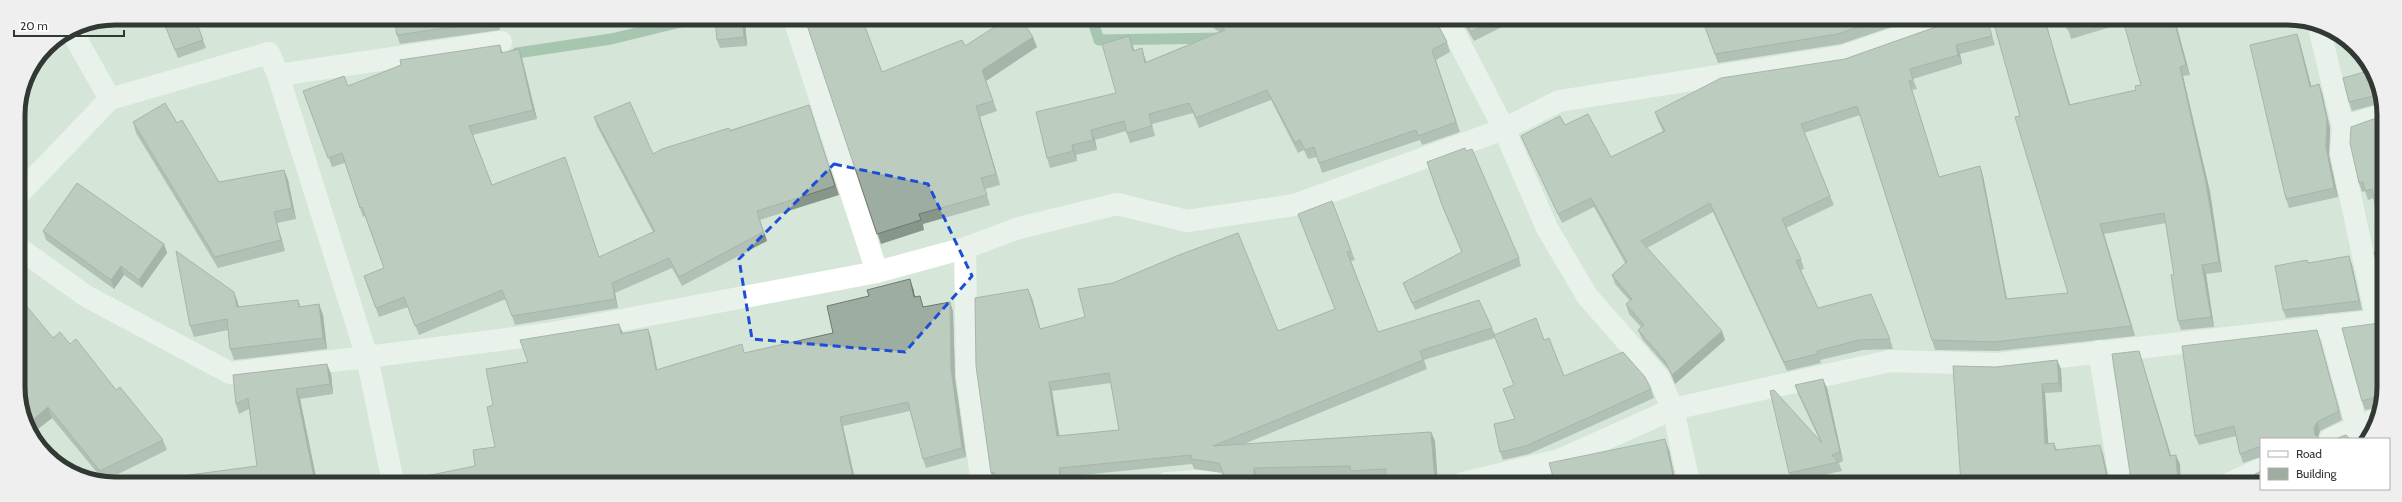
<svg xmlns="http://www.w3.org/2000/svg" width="2402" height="502" font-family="Cabin,sans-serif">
	<rect width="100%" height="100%" fill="#d6e6d9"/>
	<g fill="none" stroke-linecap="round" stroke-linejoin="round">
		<!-- stream -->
		<path stroke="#6fa17c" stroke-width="11" d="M1092 19 1099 40 1220 38
			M517 53 611 39 681 22 713 18"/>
		<!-- minor -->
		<path stroke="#fff" stroke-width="22" d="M794 19 877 272
			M1447 19 1504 129 1547 228 1587 296 1659 378 1673 409 1890 361 1998 364 2382 320
			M2319 27 2343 127 2341 153 2377 320
			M278 75 501 42
			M110 99 269 53 278 75 367 357 393 482
			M2343 127 2382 115
			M19 194 110 99 71 30
			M19 248 86 296 230 373 367 357 553 333 877 272 965 248 1019 228 1117 204 1187 221 1294 205 1504 129 1559 101 1844 56 1949 20
			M965 248 967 376 982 483
			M2329 325 2360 439
			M2099 351 2121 484
			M2330 439 2377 419
			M1167 483 1196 481 1215 483
			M1463 483 1559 460 1673 409 1689 483
			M2228 484 2261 469"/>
	</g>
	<!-- wall -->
	<path fill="#88958a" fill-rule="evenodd" d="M162 18H212L197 23 206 48 178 58Z
		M498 18 500 30 400 44 397 35Z
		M715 18 745 19 747 46 720 48 717 40Z
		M805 19H886L865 26 882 72 965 46 1037 47 986 81 997 111 980 117 1000 185 985 189 990 205 923 224 924 230 881 244Z
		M1201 19H1435L1447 42 1450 52 1436 60 1460 132 1422 145 1420 140 1322 173 1317 157 1308 159 1304 150 1298 153 1271 100 1199 128 1193 113 1152 124 1155 136 1130 143 1126 131 1095 140 1097 150 1076 155 1077 161 1050 168 1047 158 1116 93 1133 46 1134 51 1142 48 1146 62 1219 32Z
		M1461 19H1518L1474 41Z
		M1702 19 1912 20 1841 44 1718 63Z
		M1987 20 1995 45 1960 54 1962 64 1913 79 1917 89 1912 90 1939 177 1980 166 1983 176 2007 299 2068 293 2070 105 2136 90 2141 85 2124 23 2071 39 2065 20H2175L2190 75 2183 76 2210 192 2222 272 2206 274 2214 327 2181 330 2178 321 2174 275 2166 223 2104 234 2135 336 1997 351 1935 350 1860 115 1804 133 1834 205 1786 228 1801 259 1804 269 1801 270 1818 308 1890 339 1893 349 1863 350 1820 360 1821 363 1787 371 1713 212 1647 248 1725 340 1675 384 1669 370 1642 339 1638 330 1641 327 1629 314 1626 304 1630 301 1615 284 1612 275 1625 263 1594 207 1562 223 1525 145 1521 136 1565 125 1611 157 1663 131 1658 121 1655 112 1845 59 1950 22Z
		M2297 34 2300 43 2311 86 2319 84 2322 93 2330 128 2329 155 2338 197 2289 208 2286 199Z
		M500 45 503 53 522 58 537 119 473 135 492 185 600 257 653 232 597 126 594 117 653 154 730 130 809 105 839 195 760 220 767 241 682 286 672 268 615 293 618 308 515 325 506 299 419 335 408 307 379 317 364 276 384 268 365 216 363 217 345 163 332 167 303 91 348 86Z
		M2368 71 2382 96V103L2352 111 2349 102Z
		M2382 116 2374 198 2368 200 2365 191 2362 192 2359 183Z
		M133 122 177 123 219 182 284 170 288 180 296 219 277 223 285 251 218 268 136 133Z
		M1466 151 1519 258 1521 266 1415 310 1406 290 1403 283 1462 253 1445 213 1427 162Z
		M1332 201 1355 260 1351 261 1378 332 1492 328 1495 334 1544 340 1564 376 1651 389 1654 398 1529 454 1503 460 1500 452 1515 419 1503 389 1514 385 1495 338 1424 360 1427 369 1244 444 1431 432 1435 441 1386 478 1354 480 1353 476 1257 477 1223 476 1222 473 1194 469 1192 464 1062 477 1063 483H996V482H994L991 473 1032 298 1040 328 1278 331 1335 309ZM1111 383 1119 430 1059 436 1052 391Z
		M43 231 164 244 167 253 142 288 124 275 114 289 46 240Z
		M2349 256 2352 265 2362 310 2286 318 2283 310 2307 260 2309 263Z
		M913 288 915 297 924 307 950 302 953 311 955 378 966 457 926 468 923 459 910 411 843 426 475 466 495 447 528 362 623 333 648 329 651 338 657 370 745 353 833 333Z
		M234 292 239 307 298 300 301 307 319 304 323 315 327 349 234 360 230 349 228 330 194 337 190 326Z
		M2382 322V405L2381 408 2379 407 2365 410 2362 401 2380 323Z
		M53 338 70 344 116 390 163 440 167 450 104 481 52 418 34 432 20 406Z
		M2320 340 2342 420 2320 431 2318 437 2261 439V457L2243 463 2240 454 2236 436 2199 445 2195 436Z
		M2057 360 2061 369 2062 392 2045 393 2048 444 2054 443 2057 450 2103 454 2110 484H1961L1996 367Z
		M327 364 331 374 333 394 300 399 317 482H136L257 466 249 409 239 414 236 404 233 375Z
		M1795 385 1827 388 1843 461 1839 463 1842 471 1792 482 1789 473 1820 441 1798 394Z
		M1669 450 1676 483H1555Z"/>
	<!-- shaded-wall -->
	<path fill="#6f7971" d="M496 18H498L500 30 496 21Z
		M742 19H745L747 46 744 37Z
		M2045 20 2073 114 2069 105Z
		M2174 20H2175L2190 75 2186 65Z
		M2297 34 2300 43 2314 96 2310 87Z
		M1129 36 1133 46 1137 61 1133 51Z
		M1033 37 1037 47 986 81 997 111 982 70Z
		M1956 45 1960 54 1962 64 1958 55Z
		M1142 48 1145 58 1149 73 1145 63Z
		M519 49 522 58 537 119 533 110Z
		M2180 67 2183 76 2210 192 2222 272 2219 262Z
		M2319 84 2322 93 2330 128 2329 155 2338 197 2334 188 2326 147Z
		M976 106 980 117 1000 185 996 174Z
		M1091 130 1095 140 1097 150 1093 140Z
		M1072 145 1076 155 1077 161 1073 151Z
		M1980 166 1983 176 2009 309 2006 299Z
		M284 170 288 180 296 219 292 208Z
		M757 211 767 241 763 232Z
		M274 212 277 223 285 251 281 240Z
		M2100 224 2104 234 2135 336 2131 326Z
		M164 244 167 253 142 288 139 280Z
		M2349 256 2352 265 2362 310 2359 301Z
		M2202 265 2206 274 2214 327 2211 317Z
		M121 266 124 275 114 289 111 280Z
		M910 279 913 288 917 306 914 297Z
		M612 283 615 293 618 308 615 299Z
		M1028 289 1032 298 1043 338 1040 329Z
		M234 292 238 303 241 318 237 307Z
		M950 302 953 311 955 378 966 457 962 448 951 369Z
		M319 304 323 315 327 349 323 338Z
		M619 324 623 333 624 342 621 334Z
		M648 329 651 338 659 379 656 370Z
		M2317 330 2320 340 2342 420 2339 411Z
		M1722 331 1725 340 1675 384 1672 375Z
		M2139 351 2142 360 2174 465 2170 456Z
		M2057 360 2061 369 2062 392 2059 383Z
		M327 364 331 374 333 394 330 384Z
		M1823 379 1827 388 1843 461 1840 452Z
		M1049 382 1052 391 1061 445 1057 436Z
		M2042 384 2045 393 2049 453 2045 444Z
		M296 389 300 399 317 482H315Z
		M48 407 52 418 34 432 29 423Z
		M840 417 843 426 856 483H854Z
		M2317 422 2320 431 2318 437 2315 435 2314 428Z
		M1431 432 1435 441 1438 483H1435Z
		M1665 439 1669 450 1676 483 1673 475Z
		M2100 445 2103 454 2109 484H2108Z
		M2176 455 2180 464 2181 484H2178Z
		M1059 468 1062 477 1063 483H1061Z
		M1254 468 1257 477V483H1254Z"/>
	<!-- building -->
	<path fill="#9eada1" stroke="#6f7971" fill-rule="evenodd" d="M162 18H195L203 40 175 50Z
		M394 18H496V21L397 35Z
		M715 18 742 19 744 37 717 40Z
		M805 19H862L882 72 962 40 965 46 1007 19H1021L1033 37 982 70 993 101 976 106 996 174 981 178 987 195 919 214 921 220 877 234Z
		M1210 19H1435L1447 42 1432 50 1456 122 1418 136 1416 130 1319 163 1314 147 1305 150 1300 140 1295 143 1267 90 1196 118 1189 103 1149 114 1152 126 1127 133 1124 121 1091 130 1093 140 1072 145 1073 151 1047 158 1036 112 1116 93 1102 44 1129 36 1133 51 1142 48 1145 63 1225 30Z
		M1463 19H1498L1471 32Z
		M1702 19H1881L1838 34 1715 54Z
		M1954 20H1987L1992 36 1956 45 1958 55 1910 69 1913 80 1909 81 1939 177 1980 166 2006 299 2068 293 2015 117 2020 116 1994 24 2009 20H2045L2069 105 2136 90 2135 86 2141 85 2123 20H2174L2186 65 2180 67 2206 183 2219 262 2202 265 2211 317 2178 321 2171 275H2174L2164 213 2100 224 2131 326 1994 342 1932 340 1857 106 1801 124 1830 196 1782 219 1801 259 1796 261 1818 308 1871 294 1890 339 1859 340 1817 351 1818 354 1784 362 1710 203 1641 241 1722 331 1672 375 1665 361 1638 330 1644 325 1626 304 1632 299 1612 275 1627 262 1591 198 1558 214 1521 136 1560 116 1565 125 1588 114 1611 157 1665 131 1655 112 1721 78 1845 59 1950 22Z
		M2065 20H2100L2067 29Z
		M2297 34 2310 87 2319 84 2327 119 2326 147 2334 188 2286 199 2250 45Z
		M500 45 501 53 519 49 533 110 469 126 492 185 565 157 599 257 655 231 594 117 630 102 653 154 662 149 729 128 730 131 809 105 835 186 757 211 763 232 679 277 669 258 612 283 615 299 512 316 502 290 415 326 404 297 376 308 364 276 384 268 362 207 360 208 342 153 328 158 303 91 344 76 348 86 401 65 400 60Z
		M2368 71 2381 94 2349 102 2343 78Z
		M165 103 177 123 182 120 219 182 284 170 292 208 274 212 281 240 215 257 133 122Z
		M2382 116V238L2372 189 2365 191 2363 182 2359 183 2350 143 2351 127Z
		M1465 148 1466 151 1472 149 1519 258 1412 303 1403 283 1462 252 1442 205 1427 162Z
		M77 183 164 244 139 280 121 266 111 280 43 231Z
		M1332 201 1351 251 1347 252 1378 332 1479 300 1492 328 1420 351 1423 360 1213 446 1431 432 1435 483H1386V469L1351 471 1350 466 1254 468V483H1218L1224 475 1219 463 1191 459V455L1059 468 1061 483H996L994 472 991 473 976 366 975 298 1028 289 1040 329 1085 317 1078 289 1113 283 1179 255 1238 233 1278 331 1335 309 1298 214ZM1109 373 1119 430 1057 436 1049 382Z
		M2382 250V291L2374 252Z
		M176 251 234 292 237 307 298 300 299 307 319 304 323 338 230 349 227 319 190 326Z
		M2349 256 2359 301 2283 310 2275 266 2307 260 2308 263Z
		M910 279 914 297 920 296 923 307 950 302 951 369 962 448 923 459 908 402 840 417 854 483 412 482 411 479 475 466 473 450 495 447 487 407 493 405 486 369 528 362 520 340 619 324 621 334 648 329 656 370 742 344 744 353 833 333 827 306 869 296 867 290Z
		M19 297 53 338 60 332 70 344 76 339 116 390 120 387 163 440 100 471 48 407 29 423 20 406Z
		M1536 318 1544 340 1549 338 1564 376 1623 352 1645 377 1651 389 1526 446 1500 452 1494 424 1515 419 1503 389 1514 385 1494 335Z
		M2382 322V403L2376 397 2362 401 2342 328 2380 323Z
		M2317 330 2339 411 2317 422 2314 428 2315 435 2321 439H2261V449L2258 447 2240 454 2234 426 2195 436 2182 346Z
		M2139 351 2170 456 2176 455 2178 484H2126L2129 480 2130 473 2112 354Z
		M2057 360 2059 383 2042 384 2045 444 2054 443 2055 450 2100 445 2108 482 2110 484H2060V482L2040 484H1961L1953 366 1996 367Z
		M327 364 330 384 296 389 315 482H136L257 466 248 398 236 404 233 375Z
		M1823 379 1840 452 1832 455 1838 462 1789 473 1770 391 1774 390 1822 443 1795 385Z
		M2376 421 2371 435 2368 439H2365L2369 433 2368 426Z
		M2346 435 2350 439H2335Z
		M1665 439 1673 475 1635 483H1555L1549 463Z
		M2261 471V484H2247L2246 479Z"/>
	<!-- marked area -->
	<path d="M0 0H2402V502H0ZM834 164 928 184 972 276 905 352 752 339 739 259Z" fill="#d6e6d9" fill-opacity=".55" fill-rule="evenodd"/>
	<path fill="none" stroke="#1d4ed8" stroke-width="3" stroke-dasharray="8 5" stroke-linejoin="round" d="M834 164 928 184 972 276 905 352 752 339 739 259Z"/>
	<!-- crop -->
	<path d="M0 0H2402V502H0ZM115 25H2287A90 90 0 0 1 2377 115V387A90 90 0 0 1 2287 477H115A90 90 0 0 1 25 387V115A90 90 0 0 1 115 25Z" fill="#efefef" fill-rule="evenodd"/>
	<path fill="none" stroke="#323833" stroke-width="5" d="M115 25H2287A90 90 0 0 1 2377 115V387A90 90 0 0 1 2287 477H115A90 90 0 0 1 25 387V115A90 90 0 0 1 115 25Z"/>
	<!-- legend -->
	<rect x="2260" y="438" width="130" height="52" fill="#ffffff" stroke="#adafad"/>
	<rect x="2268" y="451" width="20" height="6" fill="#ffffff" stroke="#adafad"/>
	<text x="2296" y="458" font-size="12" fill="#323833">Road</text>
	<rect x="2268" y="468" width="20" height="12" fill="#9eada1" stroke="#adafad"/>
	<text x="2296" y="478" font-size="12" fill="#323833">Building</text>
	<!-- scale -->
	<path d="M14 30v6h110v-6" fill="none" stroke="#323833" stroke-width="2"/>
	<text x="20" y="30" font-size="12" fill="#323833" stroke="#ffffff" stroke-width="3" paint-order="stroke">20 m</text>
</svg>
